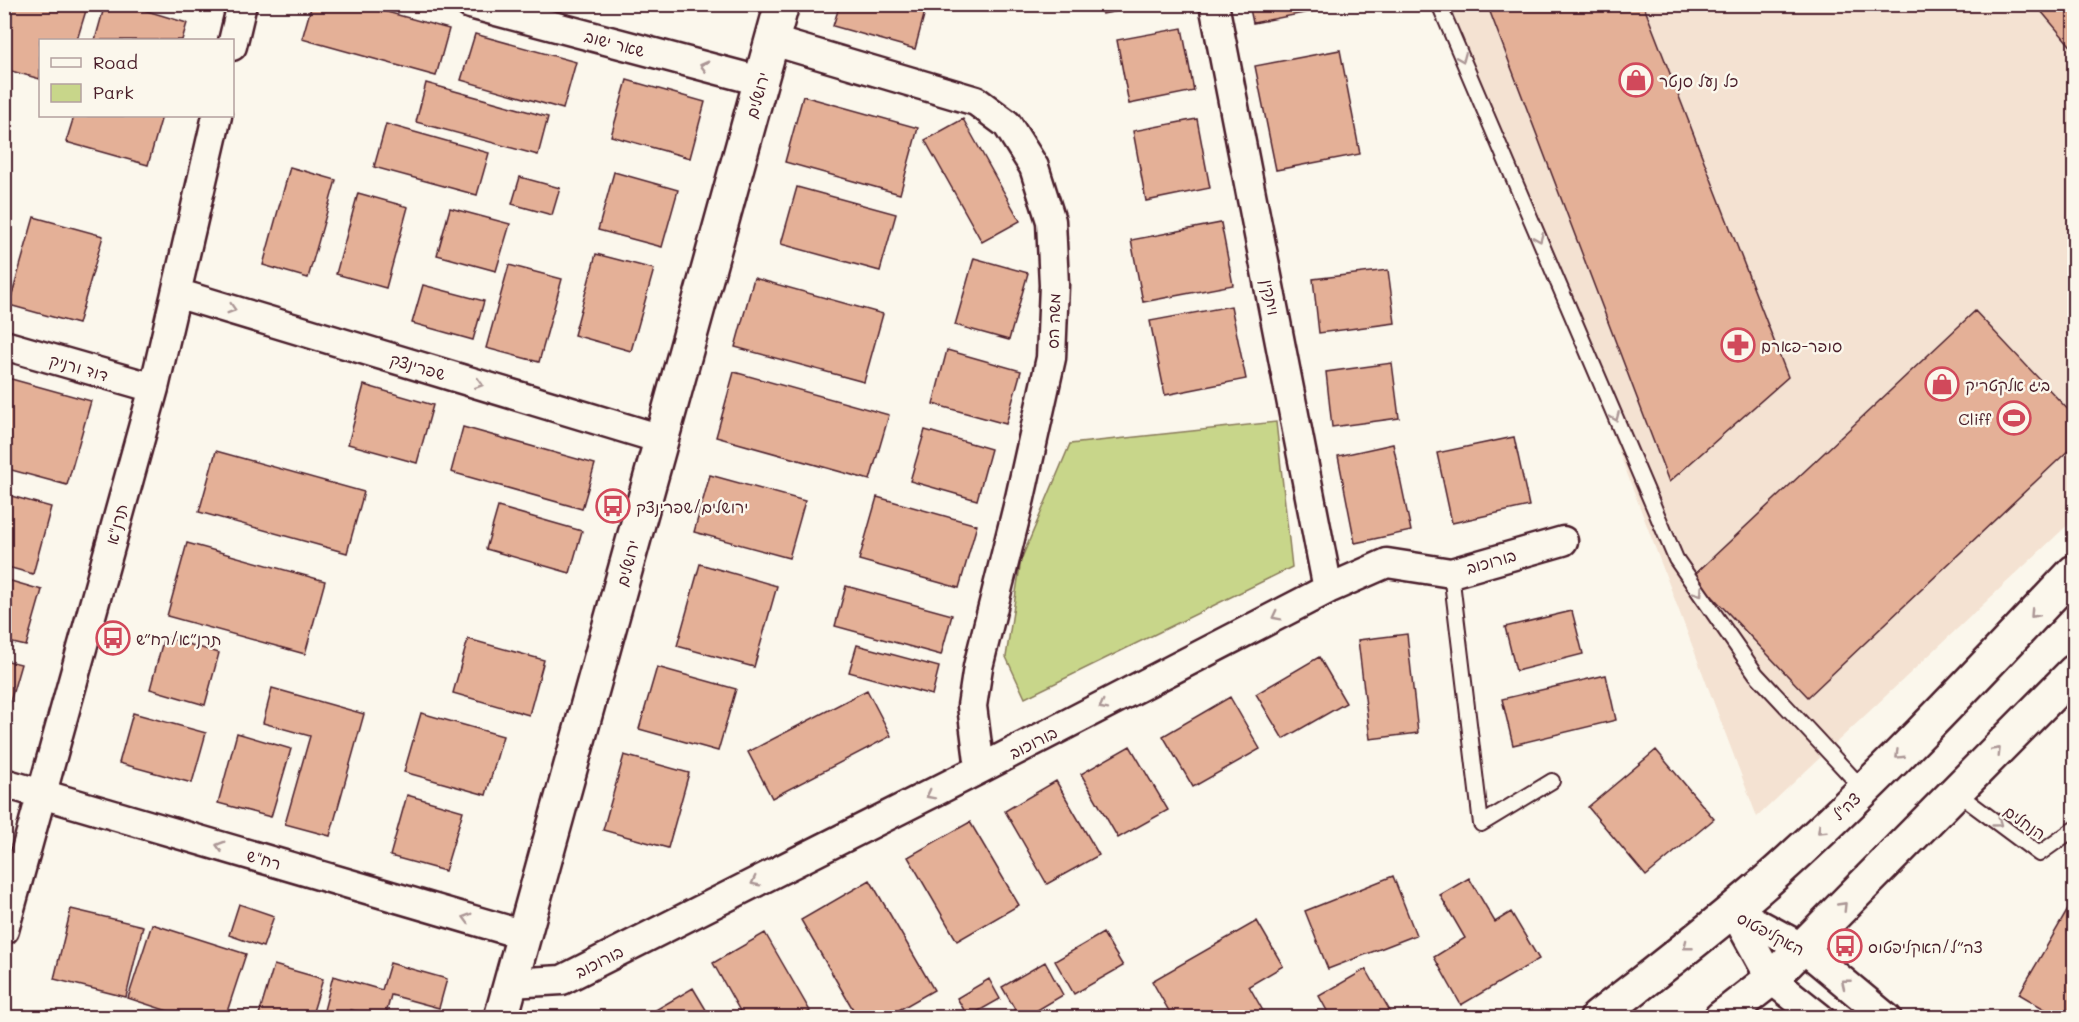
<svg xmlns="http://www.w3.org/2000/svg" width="2079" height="1022" font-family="Mali,'Playpen Sans Hebrew',sans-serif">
	<rect width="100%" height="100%" fill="#fbf7ec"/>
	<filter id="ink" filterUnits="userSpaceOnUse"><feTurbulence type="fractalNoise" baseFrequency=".0167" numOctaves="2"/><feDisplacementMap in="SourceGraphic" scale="12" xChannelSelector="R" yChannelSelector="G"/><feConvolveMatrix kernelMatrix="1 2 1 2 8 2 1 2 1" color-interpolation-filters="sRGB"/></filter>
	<g filter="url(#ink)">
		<!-- built -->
		<path fill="#f4e2d2" d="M1450 5H2074V519L1757 817Z"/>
		<!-- green -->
		<path fill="#c8d68a" stroke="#897a5a" stroke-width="1.5" d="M1276 422 1292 567 1025 698 1006 657 1021 560 1070 444Z"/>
		<!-- building -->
		<path fill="#e4b097" stroke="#4a1f2b" stroke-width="1.5" d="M9 4H88L77 40H40V79L4 69V20Z
			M105 4H124L187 23 182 40H95Z
			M312 4H358L449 29 436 76 302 39Z
			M840 4H927L915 49 833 26Z
			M1100 4H1153L1102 14Z
			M1249 4H1324L1325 9 1253 23Z
			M1487 4H1643L1788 377 1669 482Z
			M2035 4H2074V50Z
			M1182 28 1194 91 1129 104 1117 40Z
			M475 34 576 62 563 109 461 80Z
			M1340 50 1360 154 1276 170 1255 66Z
			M627 80 705 102 690 158 611 136Z
			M426 83 548 117 538 155 416 122Z
			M803 96 918 128 900 194 785 162Z
			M74 116H162L148 165 66 142Z
			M963 119 1020 221 982 242 925 140Z
			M1197 119 1210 188 1146 201 1133 131Z
			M386 124 489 153 477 195 374 167Z
			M290 167 336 180 308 278 263 265Z
			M614 172 678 190 662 247 598 230Z
			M520 177 560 188 552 215 512 204Z
			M797 187 896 214 880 271 781 244Z
			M358 193 408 207 386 288 336 274Z
			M450 208 510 224 496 271 437 255Z
			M34 217 103 236 78 324 9 305Z
			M1221 223 1233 285 1143 302 1131 240Z
			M596 254 654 269 631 351 574 335Z
			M974 258 1028 273 1009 340 955 325Z
			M509 265 562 279 539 362 486 348Z
			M1388 270 1395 323 1319 333 1313 279Z
			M754 278 883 314 864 382 735 347Z
			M423 285 484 301 473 340 412 323Z
			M1231 306 1246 379 1165 395 1150 321Z
			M1975 311 2074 416V445L1808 697 1693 576Z
			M947 350 1021 371 1006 424 933 404Z
			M1392 363 1399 418 1332 427 1326 372Z
			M734 372 889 415 870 480 716 437Z
			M4 377 91 401 67 485 4 468Z
			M364 385 433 405 417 463 348 444Z
			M463 427 595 464 582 509 451 472Z
			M925 430 991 449 977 500 910 481Z
			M1514 437 1529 506 1452 523 1437 453Z
			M1393 444 1411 531 1355 543 1338 456Z
			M216 451 364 492 347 553 199 512Z
			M710 475 805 501 789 558 694 532Z
			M4 494 51 507 33 574 4 566Z
			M877 497 977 525 959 588 859 560Z
			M498 507 582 531 570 573 486 549Z
			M187 543 325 581 305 654 167 616Z
			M700 564 777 586 754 667 677 646Z
			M4 579 42 590 26 646 4 641Z
			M846 586 952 615 941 655 835 626Z
			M1572 611 1583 654 1516 671 1505 627Z
			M1407 634 1418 733 1370 739 1358 640Z
			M164 637 219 653 205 705 150 689Z
			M468 639 544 660 529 715 453 693Z
			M857 645 939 667 932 695 849 672Z
			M1319 657 1346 703 1283 739 1256 694Z
			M4 660 21 664 4 723Z
			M657 667 736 689 718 751 639 729Z
			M1606 675 1616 720 1513 745 1502 699Z
			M272 688 364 714 330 836 285 824 310 736 263 723Z
			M867 690 891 736 772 798 748 752Z
			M1230 697 1260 749 1193 787 1163 736Z
			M133 713 206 733 192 783 119 763Z
			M421 713 503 736 486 795 404 772Z
			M237 733 291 749 271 817 218 803Z
			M1130 746 1168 810 1118 838 1081 774Z
			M1656 750 1714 819 1646 876 1588 807Z
			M624 755 689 773 668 848 603 830Z
			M1056 781 1099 855 1047 884 1005 811Z
			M407 795 463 811 445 871 390 856Z
			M970 822 1019 905 957 941 908 857Z
			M1393 876 1416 935 1328 969 1305 911Z
			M1469 878 1495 922 1511 912 1539 959 1461 1005 1434 957 1465 938 1440 895Z
			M870 880 934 990 885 1018H858L801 920Z
			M2074 899V1018H2060L2019 994Z
			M239 904 274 916 263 947 229 935Z
			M71 909 143 926 126 997 54 979Z
			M1257 921 1283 966 1249 986 1267 1018H1173L1152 981Z
			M152 924 246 954 225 1018H189L128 998Z
			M765 933 810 1011 799 1018H744L713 963Z
			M1103 933 1123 966 1074 994 1055 961Z
			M1045 962 1063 995 1024 1018H1020L1002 987Z
			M390 963 447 979 439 1008 391 995 385 1018 351 1010 349 1018H322L333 976 382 990Z
			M274 965 323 979 311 1018H258Z
			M1366 969 1394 1018H1331L1319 996Z
			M989 979 1000 999 968 1017 957 998Z
			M693 988 711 1018H642Z"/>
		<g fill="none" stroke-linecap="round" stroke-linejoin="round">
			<defs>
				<path id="service" d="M1439 4 1676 559 1756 674 1863 789
					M1451 573 1481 824 1552 781
					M1957 793 2039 854 2074 829"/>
				<path id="minor" d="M470 4 760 81
					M1214 4 1328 589
					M773 41 976 101 1007 124 1034 167 1051 221 1054 285 1051 358 1020 498 978 667 972 706 980 769
					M232 46 242 4
					M176 293 661 439
					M4 345 154 388
					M4 783 524 935
					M1733 910 1803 948 1887 1018
					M1733 910 1771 979 1820 1018
					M4 930 154 388 217 116
					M510 983 562 980 980 769 1328 589 1387 563 1451 573 1563 541"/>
				<path id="tertiary" d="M501 1018 782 4"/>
				<path id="secondary" d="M1597 1018C1658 970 1720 923 1777 872 1882 777 1978 674 2074 572
					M1721 1018 1771 979 2074 672"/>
			</defs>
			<!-- service casing -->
			<use href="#service" stroke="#4a1f2b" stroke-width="18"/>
			<!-- minor casing -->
			<use href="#minor" stroke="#4a1f2b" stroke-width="33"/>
			<!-- tertiary casing -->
			<use href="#tertiary" stroke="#4a1f2b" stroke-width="38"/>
			<!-- secondary casing -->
			<use href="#secondary" stroke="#4a1f2b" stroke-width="38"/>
			<!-- service -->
			<use href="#service" stroke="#fbf7ec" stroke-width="14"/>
			<!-- minor -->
			<use href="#minor" stroke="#fbf7ec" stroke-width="28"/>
			<!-- tertiary -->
			<use href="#tertiary" stroke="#fbf7ec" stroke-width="33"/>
			<!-- secondary -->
			<use href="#secondary" stroke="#fbf7ec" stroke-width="33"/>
		</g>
		<!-- one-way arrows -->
		<defs><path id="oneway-chevron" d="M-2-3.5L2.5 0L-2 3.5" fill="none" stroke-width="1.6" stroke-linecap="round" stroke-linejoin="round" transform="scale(1.5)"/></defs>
		<g stroke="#ab9695">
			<use href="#oneway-chevron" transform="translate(1462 58) rotate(67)"/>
			<use href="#oneway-chevron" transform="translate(704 66) rotate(-165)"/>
			<use href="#oneway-chevron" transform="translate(1539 238) rotate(67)"/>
			<use href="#oneway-chevron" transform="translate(232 309) rotate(17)"/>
			<use href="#oneway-chevron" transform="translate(479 384) rotate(17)"/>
			<use href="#oneway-chevron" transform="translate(1615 417) rotate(67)"/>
			<use href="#oneway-chevron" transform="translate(1699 592) rotate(55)"/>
			<use href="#oneway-chevron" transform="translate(2034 614) rotate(133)"/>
			<use href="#oneway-chevron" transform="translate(1276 616) rotate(153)"/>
			<use href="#oneway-chevron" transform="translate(1103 706) rotate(153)"/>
			<use href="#oneway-chevron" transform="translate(1997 751) rotate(-46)"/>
			<use href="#oneway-chevron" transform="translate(1899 755) rotate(136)"/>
			<use href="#oneway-chevron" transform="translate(930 795) rotate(153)"/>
			<use href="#oneway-chevron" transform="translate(1998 823) rotate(36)"/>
			<use href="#oneway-chevron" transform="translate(1821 830) rotate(136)"/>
			<use href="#oneway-chevron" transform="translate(220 846) rotate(-164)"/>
			<use href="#oneway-chevron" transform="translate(755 882) rotate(153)"/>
			<use href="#oneway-chevron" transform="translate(1843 906) rotate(-46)"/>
			<use href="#oneway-chevron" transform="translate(467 918) rotate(-164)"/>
			<use href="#oneway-chevron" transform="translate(1687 946) rotate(142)"/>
			<use href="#oneway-chevron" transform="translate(1845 983) rotate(-141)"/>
		</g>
	</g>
	<!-- icons -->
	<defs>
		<symbol id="shop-ring" viewBox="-11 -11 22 22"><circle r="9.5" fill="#fbf7ec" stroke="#d1495b" stroke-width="1.5"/><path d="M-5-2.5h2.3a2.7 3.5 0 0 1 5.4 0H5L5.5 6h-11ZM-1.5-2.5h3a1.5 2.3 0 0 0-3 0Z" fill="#d1495b"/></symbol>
		<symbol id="pharmacy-ring" viewBox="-11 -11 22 22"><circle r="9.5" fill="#fbf7ec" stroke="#d1495b" stroke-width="1.5"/><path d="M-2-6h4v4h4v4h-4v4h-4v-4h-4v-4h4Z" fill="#d1495b"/></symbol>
		<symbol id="stadium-ring" viewBox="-11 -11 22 22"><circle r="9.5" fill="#fbf7ec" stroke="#d1495b" stroke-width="1.5"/><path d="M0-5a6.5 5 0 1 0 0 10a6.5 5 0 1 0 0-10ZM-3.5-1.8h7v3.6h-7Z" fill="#d1495b"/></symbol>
		<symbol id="bus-ring" viewBox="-11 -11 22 22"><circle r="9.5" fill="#fbf7ec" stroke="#d1495b" stroke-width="1.5"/><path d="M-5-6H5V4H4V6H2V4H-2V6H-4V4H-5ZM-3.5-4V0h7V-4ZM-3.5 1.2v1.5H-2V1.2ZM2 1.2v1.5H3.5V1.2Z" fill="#d1495b"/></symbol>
	</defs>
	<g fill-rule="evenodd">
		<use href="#shop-ring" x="1617" y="61" width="38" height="38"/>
		<use href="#pharmacy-ring" x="1719" y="326" width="38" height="38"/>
		<use href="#shop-ring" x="1923" y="365" width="38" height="38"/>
		<use href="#stadium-ring" x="1995" y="399" width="38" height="38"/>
		<use href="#bus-ring" x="594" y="487" width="38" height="38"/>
		<use href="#bus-ring" x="94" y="619" width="38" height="38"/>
		<use href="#bus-ring" x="1826" y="927" width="38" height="38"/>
	</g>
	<g text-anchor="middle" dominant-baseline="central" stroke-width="5" stroke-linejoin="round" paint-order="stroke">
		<!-- street labels -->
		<g font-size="16" fill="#4a1f2b" stroke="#fbf7ec">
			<text transform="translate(615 43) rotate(15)">שאר ישוב</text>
			<text transform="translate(757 95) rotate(-74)">ירושלים</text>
			<text transform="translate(1271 297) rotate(79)">ויתקין</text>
			<text transform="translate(1053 321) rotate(-88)">משה הס</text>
			<text transform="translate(418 366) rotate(17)">שפרינצק</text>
			<text transform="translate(79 367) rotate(16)">דוד ורניק</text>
			<text transform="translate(116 524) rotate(-75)">תרנ"א</text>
			<text transform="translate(1491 561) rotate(-16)">בורוכוב</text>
			<text transform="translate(627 563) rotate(-75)">ירושלים</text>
			<text transform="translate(1033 742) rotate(-27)">בורוכוב</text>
			<text transform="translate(1846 806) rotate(-44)">צה"ל</text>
			<text transform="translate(2025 822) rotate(35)">הנחלים</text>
			<text transform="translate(264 859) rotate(16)">רח"ש</text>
			<text transform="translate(1771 933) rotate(28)">האקליפטוס</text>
			<text transform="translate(599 961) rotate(-27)">בורוכוב</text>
		</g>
		<!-- poi labels -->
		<g font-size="16" fill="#4a1f2b" stroke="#fbf7ec" text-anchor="start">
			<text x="1659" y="80">כל נעל סנטר</text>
			<text x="1761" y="345">סופר-פארם</text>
			<text x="1965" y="384">ביג אלקטריק</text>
			<text x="1991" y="418" text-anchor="end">Cliff</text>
			<text x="636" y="506">ירושלים/שפרינצק</text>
			<text x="136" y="638">תרנ״א/רח״ש</text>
			<text x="1868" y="946">צה״ל/האקליפטוס</text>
		</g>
	</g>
	<!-- margin -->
	<rect width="2079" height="1022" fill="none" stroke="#fbf7ec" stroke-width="24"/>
	<rect x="12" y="12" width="2055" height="998" fill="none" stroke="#4a1f2b" stroke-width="2" filter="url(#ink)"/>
	<!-- legend -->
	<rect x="39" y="39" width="195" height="78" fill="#fbf7ec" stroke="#b4a19f" stroke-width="1.5"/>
	<rect x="51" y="58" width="30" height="9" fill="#fbf7ec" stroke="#b4a19f" stroke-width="1.5"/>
	<text x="93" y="69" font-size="18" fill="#4a1f2b">Road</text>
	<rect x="51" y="84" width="30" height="18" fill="#c8d68a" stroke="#b4a19f" stroke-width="1.5"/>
	<text x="93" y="99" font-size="18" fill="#4a1f2b">Park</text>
</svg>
